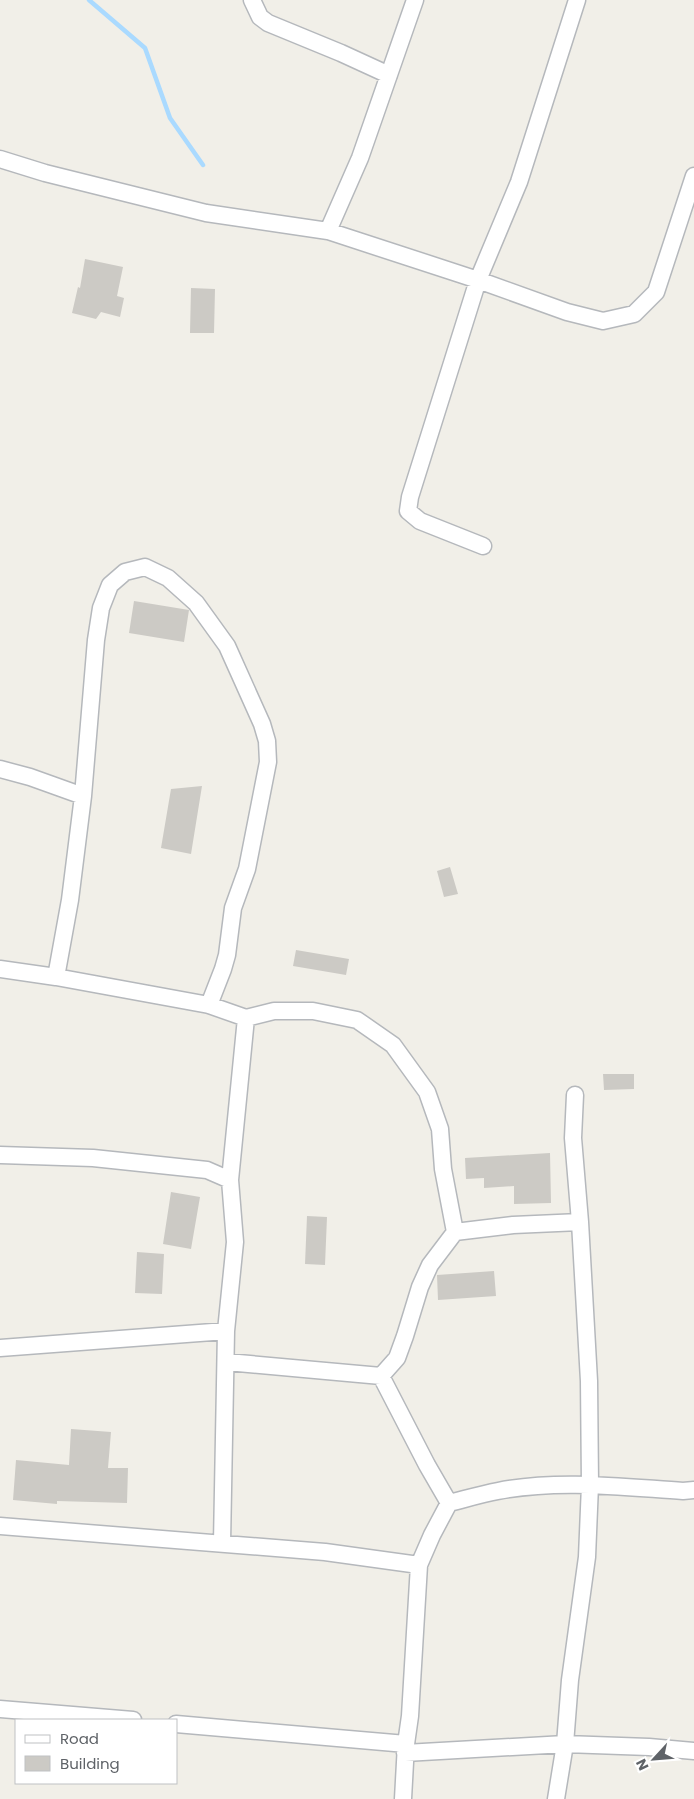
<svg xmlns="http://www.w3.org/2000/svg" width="694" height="1799" font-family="Poppins,sans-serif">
	<rect width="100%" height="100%" fill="#f1efe8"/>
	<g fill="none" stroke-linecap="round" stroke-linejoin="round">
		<!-- stream -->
		<path stroke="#aadaff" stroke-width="4.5" d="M89 0 145 48 170 118 203 165"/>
	</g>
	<!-- building -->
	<path fill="#cccac5" d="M85 259 123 267 117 296 124 298 120 317 101 312 96 319 72 313 78 287 80 288Z
		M191 288 215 289 214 333H190Z
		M134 601 189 610 184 642 129 633Z
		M202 786 191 854 161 848 171 789Z
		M450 867 458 894 444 897 437 871Z
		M296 950 349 959 346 975 293 966Z
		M603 1074H634V1089L604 1090Z
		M550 1153 551 1203 514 1204V1186L484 1188V1178L466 1179 465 1158Z
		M171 1192 200 1197 191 1249 163 1244Z
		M307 1216 327 1217 325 1265 305 1264Z
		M137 1252 164 1254 162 1294 135 1293Z
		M494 1271 496 1296 438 1300 437 1275Z
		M71 1429 111 1432 108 1468H128L127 1503 57 1501V1504L13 1500 16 1460 69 1465Z"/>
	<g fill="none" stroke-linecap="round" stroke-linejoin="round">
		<defs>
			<path id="minor" d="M252 0 260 17 268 23 341 53 389 75
				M0 159 45 173 206 213 328 231 478 280 567 312 603 321 634 314 656 292 694 176
				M328 231 360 158 415 0
				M483 546 420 521 408 511 410 497 478 280 519 182 577 0
				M0 769 30 777 83 796
				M0 969 56 977 70 900 83 796 96 640 101 608 110 585 125 572 145 567 168 578 196 603 227 646 262 724 267 741 268 762 247 869 233 908 227 955 223 969 209 1005
				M56 977 209 1005 246 1018 230 1180
				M246 1018 274 1011H313L357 1020 393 1045 427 1092 440 1129 443 1169 455 1232 513 1225 580 1222
				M0 1155 93 1158 207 1170 230 1180 235 1242 226 1331 222 1543
				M0 1348 226 1331
				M227 1362 381 1376 427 1465 449 1503
				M381 1376 397 1358 405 1336 420 1287 430 1265 455 1232
				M0 1526 325 1552 419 1565
				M0 1709 133 1720
				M176 1724 406 1744 410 1716 419 1565 432 1535 449 1503C465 1499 482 1494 498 1491 559 1479 622 1487 683 1491L694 1490
				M405 1753 565 1744 649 1747 694 1751
				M403 1799 406 1744
				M556 1799 565 1744 570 1680 587 1557 590 1485 589 1381 580 1222 573 1138 575 1095"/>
		</defs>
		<!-- minor casing -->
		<use href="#minor" stroke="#b5b8bc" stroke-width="19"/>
		<!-- minor -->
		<use href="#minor" stroke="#fff" stroke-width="16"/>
	</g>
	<!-- legend -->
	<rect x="15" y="1719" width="162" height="65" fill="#ffffff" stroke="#bfc1c3"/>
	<rect x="25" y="1735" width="25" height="8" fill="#ffffff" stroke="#bfc1c3"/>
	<text x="60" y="1744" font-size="15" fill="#5f6368">Road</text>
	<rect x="25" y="1756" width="25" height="15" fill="#cccac5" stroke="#bfc1c3"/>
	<text x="60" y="1769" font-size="15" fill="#5f6368">Building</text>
	<!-- north arrow -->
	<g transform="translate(654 1759) rotate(244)" stroke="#ffffff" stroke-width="4" paint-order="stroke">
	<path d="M0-4L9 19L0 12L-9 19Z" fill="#5f6368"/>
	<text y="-8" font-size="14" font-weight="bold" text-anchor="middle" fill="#5f6368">N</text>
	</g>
</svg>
